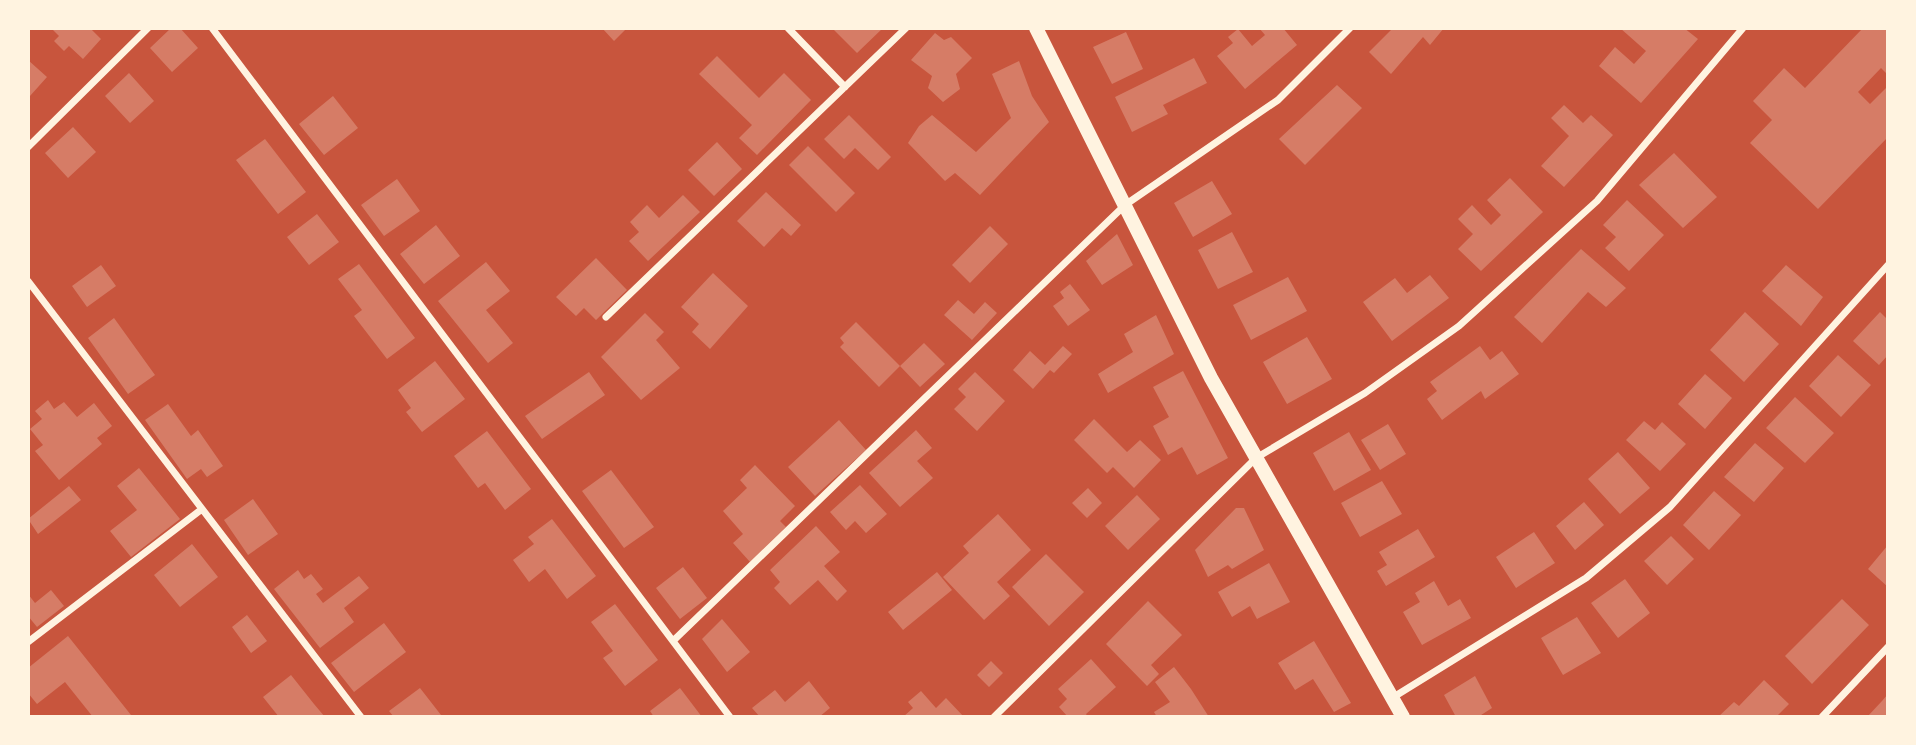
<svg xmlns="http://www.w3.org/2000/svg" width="1916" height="745" font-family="'Crimson Pro',serif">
	<rect width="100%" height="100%" fill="#c8553d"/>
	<!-- building -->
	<path fill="#d67c66" d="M51 28H90L101 39 83 59 69 46 64 51 54 41 59 36Z
		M171 28H180L198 48 172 72 150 48Z
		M602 28H627L614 41Z
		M832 28H883L857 53Z
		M1259 28H1283L1297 45 1245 89 1217 56 1233 43 1228 37 1238 29 1252 46 1265 35Z
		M1393 28H1444L1430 45 1423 37 1391 74 1369 52Z
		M1620 28H1684L1698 39 1641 103 1599 66 1615 47 1634 64 1646 51Z
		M1863 28H1888V75L1881 68 1858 92 1870 104 1888 86V137L1818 209 1750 143 1772 120 1753 101 1784 68 1805 88Z
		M1126 32 1143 69 1112 84 1093 47Z
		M935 33 944 40 951 37 972 58 956 74 960 89 943 102 928 88 932 76 911 60Z
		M717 56 759 98 784 73 811 100 757 155 739 138 752 125 699 74Z
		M1194 58 1207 83 1163 105 1168 114 1132 132 1115 97Z
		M28 60 47 77 30 96 28 94Z
		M1019 61 1032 96 1049 122 980 195 955 173 945 181 908 143 919 126 932 115 976 152 1011 118 992 74Z
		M129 73 154 101 130 123 105 96Z
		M1337 85 1362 108 1305 165 1279 139Z
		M333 96 358 128 324 155 299 124Z
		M1564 105 1583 123 1591 115 1613 135 1564 187 1541 166 1569 136 1551 118Z
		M849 115 891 157 878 170 855 148 844 159 824 139Z
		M73 127 96 152 68 178 45 153Z
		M265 139 306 192 278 214 236 160Z
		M717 142 742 169 714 196 688 170Z
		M808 146 855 193 836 212 789 165Z
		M1674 153 1717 197 1683 228 1639 185Z
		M1510 178 1543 212 1481 271 1458 249 1473 234 1458 219 1472 205 1491 225 1501 215 1487 200Z
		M397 179 420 211 384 236 361 205Z
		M1212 181 1232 214 1193 237 1174 203Z
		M766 192 801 225 791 236 782 228 764 247 737 221Z
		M683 195 700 212 648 261 629 241 639 232 630 222 647 205 659 218Z
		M1627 200 1664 235 1629 271 1605 248 1616 237 1603 225Z
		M317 214 339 242 309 265 287 237Z
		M436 225 460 256 424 284 400 254Z
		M990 226 1008 244 970 283 952 265Z
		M1232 232 1253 272 1218 289 1198 250Z
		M1117 234 1133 265 1102 285 1086 261Z
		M1581 249 1626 288 1606 307 1588 292 1542 343 1514 317Z
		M596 258 627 290 596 320 584 308 576 316 556 297Z
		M486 262 510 291 486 310 513 343 488 363 438 301Z
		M359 264 415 338 387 359 354 316 362 310 338 279Z
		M101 265 116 286 87 307 72 286Z
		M1786 265 1823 297 1801 326 1762 291Z
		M713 273 748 306 710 349 692 332 699 324 681 307Z
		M1430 275 1449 298 1392 341 1363 302 1395 278 1407 293Z
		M1288 277 1307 311 1251 340 1233 305Z
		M1070 284 1090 310 1068 326 1053 306 1064 298 1060 292Z
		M958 300 974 314 985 302 997 313 972 340 944 315Z
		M1745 312 1779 344 1744 382 1710 350Z
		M1880 312 1888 320V355L1879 365 1853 341Z
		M645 313 664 332 656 340 680 368 641 400 601 357Z
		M1156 315 1174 354 1108 393 1098 374 1133 352 1124 334Z
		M114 318 155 375 128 394 88 338Z
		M856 322 900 366 879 387 840 347 844 343 840 338Z
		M1307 337 1332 379 1287 404 1263 362Z
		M924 343 945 364 920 387 900 366Z
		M1063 346 1072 354 1054 373 1050 370 1033 389 1013 370 1030 351 1045 365Z
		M1480 346 1490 360 1502 351 1519 374 1485 399 1481 391 1442 420 1427 399 1437 391 1430 382Z
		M1838 355 1871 385 1841 417 1809 386Z
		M435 361 465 399 422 432 406 412 411 408 398 390Z
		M1183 371 1228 458 1197 475 1182 447 1168 455 1153 426 1169 417 1153 387Z
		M589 372 605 395 542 439 525 416Z
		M975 372 1005 401 977 431 954 409 966 397 958 389Z
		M1705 374 1732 398 1705 429 1678 404Z
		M1795 397 1834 433 1805 463 1766 428Z
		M48 400 54 409 64 402 77 417 94 403 112 426 97 438 102 444 59 480 35 451 43 445 30 429 42 419 35 411Z
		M168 404 191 436 198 430 223 466 207 477 201 469 187 479 145 420Z
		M1094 419 1127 452 1140 440 1161 460 1134 488 1113 467 1107 473 1074 440Z
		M839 420 866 450 815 496 788 467Z
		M1644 421 1655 430 1662 422 1686 444 1660 471 1626 440Z
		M1388 424 1406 454 1380 470 1361 440Z
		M916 430 932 448 917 461 933 478 900 507 869 473Z
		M487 431 531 489 505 510 485 483 478 488 454 456Z
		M1349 432 1371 470 1334 491 1313 453Z
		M1755 443 1784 468 1754 502 1724 477Z
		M1618 452 1650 488 1620 514 1588 479Z
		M755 465 795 506 780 521 786 527 750 562 733 543 743 534 723 511 747 488 740 480Z
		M139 468 180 519 131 557 110 531 137 510 117 486Z
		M611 470 654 527 624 548 582 491Z
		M1382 481 1402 514 1360 537 1341 503Z
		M860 485 887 514 866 533 855 521 846 530 830 512Z
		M69 486 81 500 38 534 28 519Z
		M1088 488 1102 503 1087 518 1072 503Z
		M1714 491 1741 515 1709 550 1683 525Z
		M1137 495 1160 519 1128 550 1105 526Z
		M253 499 278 534 248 555 224 520Z
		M1584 502 1604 525 1575 550 1556 526Z
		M1236 508H1244L1264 550 1232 569 1228 565 1208 577 1195 550Z
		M998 514 1031 550 997 582 1010 596 984 620 943 577 969 553 963 546Z
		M552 519 596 576 567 599 545 569 529 582 513 560 534 544 528 537Z
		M816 526 840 552 824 566 847 591 837 601 818 580 790 605 774 588 780 582 770 570Z
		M1418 529 1435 557 1386 586 1377 571 1387 565 1379 552Z
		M1534 532 1555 563 1516 588 1496 557Z
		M1671 536 1694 559 1667 585 1644 561Z
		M192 544 218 577 180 607 154 575Z
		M1888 545V587L1868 569Z
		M1046 554 1084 592 1049 626 1012 587Z
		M1269 563 1290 602 1257 619 1250 606 1232 617 1218 592Z
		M683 567 707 598 680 619 656 588Z
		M298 570 304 579 311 574 323 589 316 594 323 603 359 576 369 588 344 608 354 622 320 648 274 589Z
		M937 572 952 590 903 630 888 612Z
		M1625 579 1650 613 1618 638 1591 603Z
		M1434 581 1448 606 1460 599 1471 618 1422 645 1403 612 1420 602 1415 593Z
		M51 590 64 606 37 627 28 616V594L35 603Z
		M1842 599 1869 625 1812 684 1785 656Z
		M1148 601 1182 635 1151 665 1159 674 1147 686 1106 644Z
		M615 604 658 660 625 686 603 658 613 651 591 622Z
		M247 615 267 641 251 653 232 627Z
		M1577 617 1601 653 1563 675 1541 638Z
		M722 619 750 652 727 672 702 639Z
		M384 623 406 652 354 692 331 663Z
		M68 636 131 715 129 717H93L65 682 37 704 28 693V668Z
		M1314 641 1351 703 1334 712 1313 679 1295 690 1278 663Z
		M1091 659 1116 687 1086 714 1088 717H1068L1059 707 1067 699 1058 689Z
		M991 661 1003 673 989 687 977 675Z
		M1174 667 1191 689 1209 717H1157L1154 712 1170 702 1155 682Z
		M291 675 314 704 325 717H279L263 697Z
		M1475 676 1492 708 1478 717H1456L1444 695Z
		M1764 680 1789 704 1776 717H1718L1734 702 1739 706Z
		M809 681 830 708 819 717H760L752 708 775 690 785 702Z
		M420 688 441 715 394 717 389 711Z
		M680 688 702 717H654L650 711Z
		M921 691 936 708 946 698 964 717H903L913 708 908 702Z
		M1888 694V717H1867L1882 701Z"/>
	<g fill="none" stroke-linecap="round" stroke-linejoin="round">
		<!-- minor -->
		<path stroke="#fff3e0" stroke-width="7" d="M212 28 730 717
			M788 28 845 87
			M28 147 148 28
			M28 281 361 717
			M606 317 906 28
			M673 641 1125 205 1278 100 1350 28
			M28 642 202 509
			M1392 698 1586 578 1670 507 1888 265
			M994 717 1256 458 1365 393 1459 326 1597 201 1743 28
			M1822 717 1888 647"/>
		<!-- secondary -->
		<path stroke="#fff3e0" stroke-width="14" d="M1036 28 1211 378 1403 717"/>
	</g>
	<!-- border -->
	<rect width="1916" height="745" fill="none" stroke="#fff3e0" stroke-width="60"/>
</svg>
